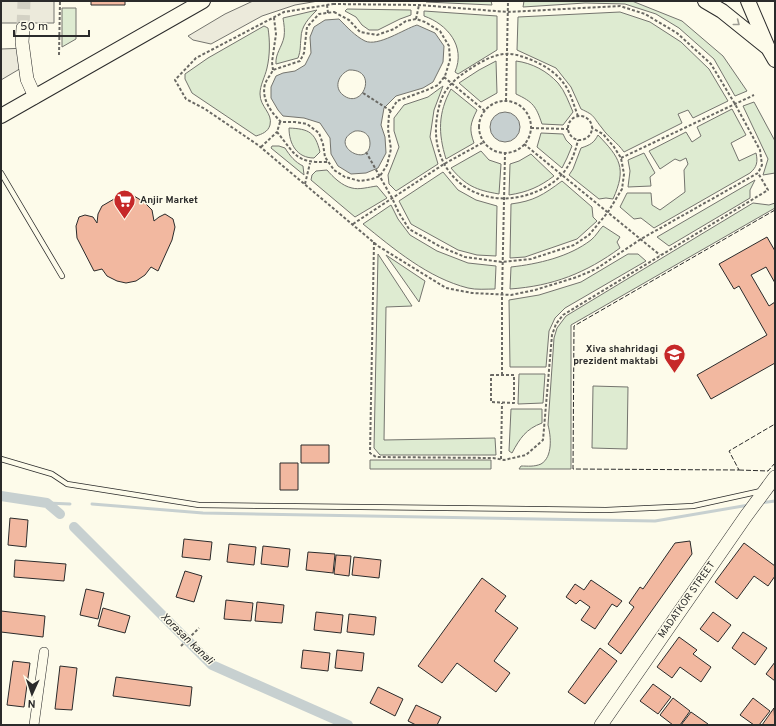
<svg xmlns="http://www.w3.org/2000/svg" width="776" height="726" font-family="Overpass,sans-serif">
	<rect width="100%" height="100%" fill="#fdfbea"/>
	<!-- green -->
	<path fill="#deebd1" stroke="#74746e" d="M427 1H491L492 5 426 2Z
		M524 1H632L682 21 723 56 747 91 735 96 714 59 679 28 656 14 625 4 585 3 523 7Z
		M62 8H76V39L62 47Z
		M347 9 411 10V15L400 19 378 30H369L362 25 356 17 345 11Z
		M317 10C309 18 301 26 301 38 300 46 301 50 298 58L276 64C275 54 282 47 284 37 285 31 284 24 283 18Z
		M424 11 497 16V50L458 74 455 72C466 46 447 24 424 16Z
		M620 12 650 22 681 42 709 69 728 101 693 118 688 110 678 114 682 123 624 152C617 142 608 137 602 128 592 116 596 116 581 109L571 87 556 68 517 50 518 17Z
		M264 26 268 28C270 41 270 55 267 68 265 77 260 85 260 94 260 107 273 113 270 125 268 132 262 134 256 136L192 93 185 79V74L208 58Z
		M496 61 497 93 481 102 459 83 479 70Z
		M516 61C532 63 547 71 558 83 565 91 569 103 573 112L563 125 542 124C536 106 533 102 516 94Z
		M443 86 434 110 430 137 438 164 396 191 389 184 388 175 399 147 394 131V118L404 105 428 97Z
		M451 89 477 110C470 124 469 129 474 143L446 159C438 133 438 113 451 89Z
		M754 102 775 141V173L763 175 768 159 743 106Z
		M732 109 746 135 731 143 739 161 756 153C758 162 757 167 750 173L654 228 641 218 634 219 620 207 627 193H651L652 205 660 210 685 192 684 170 688 164 686 158 680 161 675 159 660 169 649 151 686 132 692 142 701 136 697 127Z
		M289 128C309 129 315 132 320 152L314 158C297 158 289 144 289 128Z
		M541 133 563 134 566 140 572 146 567 158 562 168 537 147Z
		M598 135C620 158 627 168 613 199L606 198 599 199 569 175 573 169 581 148C590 145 594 143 598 135Z
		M272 146H279L285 148C290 156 295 162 303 166L304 175 271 148Z
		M481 151 489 160 501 164 499 194C476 190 466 186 451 168Z
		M644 153 655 173 650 177 651 186 628 187 630 171 628 160Z
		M531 154 554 176C539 187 528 192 509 195L510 164 519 161Z
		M327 170C333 177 342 186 352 188 359 190 369 187 377 186L387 198 355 217 311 180 312 175 316 171Z
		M443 172 458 190 476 200 497 206 496 256 477 255 458 250 411 224 399 201Z
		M755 180 750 190V198L669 246 657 237Z
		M562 181 592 207 593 217 597 221 577 239 525 257 510 258 511 204C534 201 543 195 562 181Z
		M753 203 769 205 775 203V208L571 325V469H519L521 466C528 466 534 467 541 464 553 457 551 436 548 425L554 338 557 328 566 316Z
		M391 205 398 219 410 235 437 251 468 263 496 266 495 289C486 289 476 290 468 288 428 278 394 249 363 224Z
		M603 226 620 237 617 242 620 248C586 273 553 286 510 289L511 267C538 264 569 257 591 240 596 236 599 230 603 226Z
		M378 254 412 306 386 307 384 440 495 438 496 455H380L374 448Z
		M628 254H638L646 261 565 308 555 318 549 331 546 367H510L509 300 539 295 581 282Z
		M386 255 425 281 419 302Z
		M519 374H545L543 403 518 404Z
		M593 386 628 387 627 449 592 448Z
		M511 409H542V423C526 429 520 438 512 453L509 451Z
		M370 460H491V469H370Z"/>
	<!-- parking -->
	<path fill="#eceadb" stroke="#74746e" d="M1 1H54V23H1Z
		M253 1H318L295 5 262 16 211 44 193 40 188 36 225 14Z
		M28 48V64L1 80V49Z"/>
	<!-- water -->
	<path fill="#c7d0d0" stroke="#74746e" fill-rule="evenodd" d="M339 19C347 27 355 36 365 41 378 47 404 29 417 25L435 33 444 46 443 62 433 82 423 88 396 96 384 108 381 125 385 137 386 153 378 168 366 173 351 174 338 166 331 154 330 138 320 123 304 118 283 116 278 110 271 98V87L276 76 283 73 295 71 305 65 311 53 310 37 314 27 325 20ZM349 70C379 69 363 111 343 95 333 87 339 74 349 70ZM355 131C363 130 370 134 370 143 370 170 326 144 355 131Z
		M490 127a15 15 0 1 1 30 0a15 15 0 1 1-30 0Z"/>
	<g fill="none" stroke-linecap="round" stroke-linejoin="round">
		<!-- stream -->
		<path stroke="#c7d0d0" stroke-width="3" d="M47 503 70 504
			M760 503 775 501
			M92 504 203 513 655 521 749 505"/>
		<!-- canal -->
		<path stroke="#c7d0d0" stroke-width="10" d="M1 496 47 503 60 514
			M74 527 212 665 348 725"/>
	</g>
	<!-- building -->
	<path fill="#f2b8a0" stroke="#2b2b2b" d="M91 1H125V5H91Z
		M121 195 134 196 144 202 152 210 154 221 159 217 165 214 173 219 175 227 172 240 158 271 151 267 145 275 136 281 126 283 117 281 107 276 102 269 94 271 77 238 76 226 79 217 85 215 93 217 97 223 98 214 102 206Z
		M767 237 775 251V283L766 267 751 275 769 306 775 302V363L711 399 697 375 767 335 739 286 734 289 719 264Z
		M301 445H329V463H301Z
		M280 463H298V490H280Z
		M10 518 28 520 26 547 8 545Z
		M184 539 212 542 210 560 182 557Z
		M690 541 692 554 621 654 608 644 634 607 629 603 640 587 643 589 675 543Z
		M744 543 775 566V576L768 586 754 576 737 599 715 582Z
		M229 544 256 547 254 565 227 562Z
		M263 546 290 549 288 567 261 564Z
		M308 552 335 554 333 573 306 570Z
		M336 555 351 556 349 576 334 574Z
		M354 557 381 560 379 578 352 575Z
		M15 560 66 564 64 581 14 577Z
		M185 571 202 576 194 602 176 597Z
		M482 578 506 596 495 611 518 628 494 661 510 673 496 692 457 663 442 683 418 666Z
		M591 580 622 601 617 607 612 604 595 629 581 620 590 607 580 600 576 604 566 597 575 584 584 590Z
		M86 589 104 593 98 619 80 615Z
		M226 600 253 603 251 621 224 619Z
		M257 602 284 605 282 623 255 621Z
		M103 608 130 616 125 633 98 626Z
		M1 611 45 616 43 637 1 632Z
		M316 612 343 615 341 633 314 630Z
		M713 612 731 625 718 642 700 629Z
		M349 614 376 617 374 635 347 632Z
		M743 632 767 648 755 665 732 648Z
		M679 637 697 650 693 654 711 667 701 682 680 667 672 678 657 667Z
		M600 648 617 661 585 704 568 692Z
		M303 650 330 653 328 671 301 668Z
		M337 650 364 653 362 671 335 668Z
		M13 661 30 663 24 707 7 705Z
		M775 662V681L766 674Z
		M60 666 77 668 72 710 55 709Z
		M116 677 192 687 190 706 113 696Z
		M653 684 671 697 658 714 640 701Z
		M378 687 403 699 395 716 370 703Z
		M673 698 690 711 680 725H673L660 715Z
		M753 698 770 711 759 725H754L740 715Z
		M416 705 441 717 437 725H416L408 721Z
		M774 708 775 725H762Z
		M691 712 708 724V725H681Z"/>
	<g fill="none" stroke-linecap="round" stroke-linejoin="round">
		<!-- secondary-tunnel -->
		<path stroke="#d3d1c4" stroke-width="13" stroke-dasharray="13 6" stroke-linecap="butt" d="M23 28 24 1"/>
		<defs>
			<path id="lane" d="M1 173 62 276
				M1 459 52 474 67 484 199 505 606 510 693 506 761 491"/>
			<path id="street" d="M34 725 44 652"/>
			<path id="secondary" d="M23 28 22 42 27 79 35 97
				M601 725 746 516 775 477"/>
			<path id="primary" d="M705 1 722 11 768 48
				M748 1 768 48 775 60
				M1 116 203 1"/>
		</defs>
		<!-- lane casing -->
		<use href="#lane" stroke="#2b2b2b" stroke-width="6"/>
		<!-- street casing -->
		<use href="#street" stroke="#2b2b2b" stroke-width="10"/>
		<!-- secondary casing -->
		<use href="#secondary" stroke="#2b2b2b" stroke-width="14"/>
		<!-- primary casing -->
		<use href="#primary" stroke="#2b2b2b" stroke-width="16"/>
		<!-- path -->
		<path stroke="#6a6964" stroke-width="2" stroke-dasharray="3 2" stroke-linecap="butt" d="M333 4 419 5 508 12 620 6 645 14 677 33 711 64 735 104 760 150 762 165 758 173 641 239 596 269 577 277 535 290 511 295 472 293 446 288 378 246 258 145 205 109 186 99 175 80 196 58 284 12Z
			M327 5 328 13
			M334 12 349 20 360 32 377 35 394 29 406 21 416 19 425 22 440 31 449 46 450 60 445 76 438 85 427 90 397 101 389 114 388 129 391 149 387 165 380 176 372 179 360 181 345 177 334 170 325 157 323 144 319 133 307 124 295 122H281C271 112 261 99 265 84 267 79 271 74 273 70L300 61 304 53 307 27 319 14Z
			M416 19 419 5
			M59 55 60 1
			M273 70 272 62 276 34 274 18
			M444 77 485 111
			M363 93 391 111
			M506 101 508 1
			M479 127a26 26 0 1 1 52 0a26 26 0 1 1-52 0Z
			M568 128a12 12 0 1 1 24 0a12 12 0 1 1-24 0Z
			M578 116C574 106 571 94 565 85 554 69 535 60 517 55 498 50 480 62 464 73 447 85 440 96 437 117 428 173 477 212 530 194 545 189 560 180 568 166 573 158 576 149 578 140
			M280 122 277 132C296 155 295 163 328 162
			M531 128 568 129
			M524 144 660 255
			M261 147 277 132
			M366 152 392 198 399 213 409 229 441 247 465 257 502 262 531 259 574 245 589 235 608 212 622 189 624 174 621 158 614 147 603 134 592 128
			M621 158 754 95
			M305 184 310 163
			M353 224 444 164 484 142
			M374 242 370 453 376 457 493 458 504 460 526 455 543 440 552 335 556 324 563 315 768 190 758 173
			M491 375H514V403L491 402Z
			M502 375V295L505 153
			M501 459 502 403
			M181 646 199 628"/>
		<!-- lane -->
		<use href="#lane" stroke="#fdfbea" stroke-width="4.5"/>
		<!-- street -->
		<use href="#street" stroke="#fdfbea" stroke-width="9"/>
		<!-- secondary -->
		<use href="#secondary" stroke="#fdfbea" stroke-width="13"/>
		<!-- primary -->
		<use href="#primary" stroke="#fdfbea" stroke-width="14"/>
		<!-- fence -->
		<path stroke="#2b2b2b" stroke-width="1" stroke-dasharray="5 2" stroke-linecap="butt" d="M775 210 574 326 573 469 739 470 729 451 775 424
			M739 470 768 471 775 463"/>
	</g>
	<!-- one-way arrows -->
	<defs><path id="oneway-chevron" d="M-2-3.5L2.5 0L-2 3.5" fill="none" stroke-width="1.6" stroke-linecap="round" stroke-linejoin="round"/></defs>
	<use stroke="#9e9d94" href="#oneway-chevron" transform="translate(737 23) rotate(38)"/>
	<!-- icons -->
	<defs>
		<symbol id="supermarket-pin" viewBox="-11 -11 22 30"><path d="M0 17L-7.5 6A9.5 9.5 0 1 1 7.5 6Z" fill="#c62828" stroke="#fdfbea"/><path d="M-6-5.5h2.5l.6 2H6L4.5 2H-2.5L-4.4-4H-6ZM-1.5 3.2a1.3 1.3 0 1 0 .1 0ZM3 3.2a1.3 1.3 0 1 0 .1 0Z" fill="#fff"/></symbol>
		<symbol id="school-pin" viewBox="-11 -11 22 30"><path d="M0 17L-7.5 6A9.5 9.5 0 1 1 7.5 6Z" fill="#c62828" stroke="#fdfbea"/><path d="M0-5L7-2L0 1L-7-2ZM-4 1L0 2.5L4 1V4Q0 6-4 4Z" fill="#fff"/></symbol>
	</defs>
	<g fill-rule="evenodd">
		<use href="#supermarket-pin" x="112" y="188" width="25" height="34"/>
		<use href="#school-pin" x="662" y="342" width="25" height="34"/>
	</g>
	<g text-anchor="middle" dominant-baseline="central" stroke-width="3" stroke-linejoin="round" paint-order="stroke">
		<!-- poi labels -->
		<g font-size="10" font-weight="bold" fill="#2b2b2b" stroke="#fdfbea" text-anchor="start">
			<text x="140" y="200">Anjir Market</text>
			<text x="658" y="349" text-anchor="end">Xiva shahridagi<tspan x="658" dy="12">prezident maktabi</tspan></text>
		</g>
		<!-- street labels -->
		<g font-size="10" fill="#2b2b2b" stroke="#fdfbea">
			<text transform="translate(687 600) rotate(-55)">MADATKOR STREET</text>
		</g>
		<!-- water labels -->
		<g font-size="11" font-style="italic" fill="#2b2b2b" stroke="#fdfbea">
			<text transform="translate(187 639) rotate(44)">Xorasan kanali</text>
		</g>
	</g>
	<!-- border -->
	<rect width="776" height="726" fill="none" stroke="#2b2b2b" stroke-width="4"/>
	<!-- north arrow -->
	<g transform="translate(32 694) rotate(183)" stroke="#fdfbea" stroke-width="3" paint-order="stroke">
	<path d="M0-3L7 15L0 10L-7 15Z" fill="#2b2b2b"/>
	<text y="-6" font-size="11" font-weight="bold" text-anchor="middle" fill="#2b2b2b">N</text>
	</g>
	<!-- scale -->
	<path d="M14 30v6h75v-6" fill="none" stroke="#2b2b2b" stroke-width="2"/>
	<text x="20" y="30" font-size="12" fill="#2b2b2b" stroke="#fdfbea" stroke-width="3" paint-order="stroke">50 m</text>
</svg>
